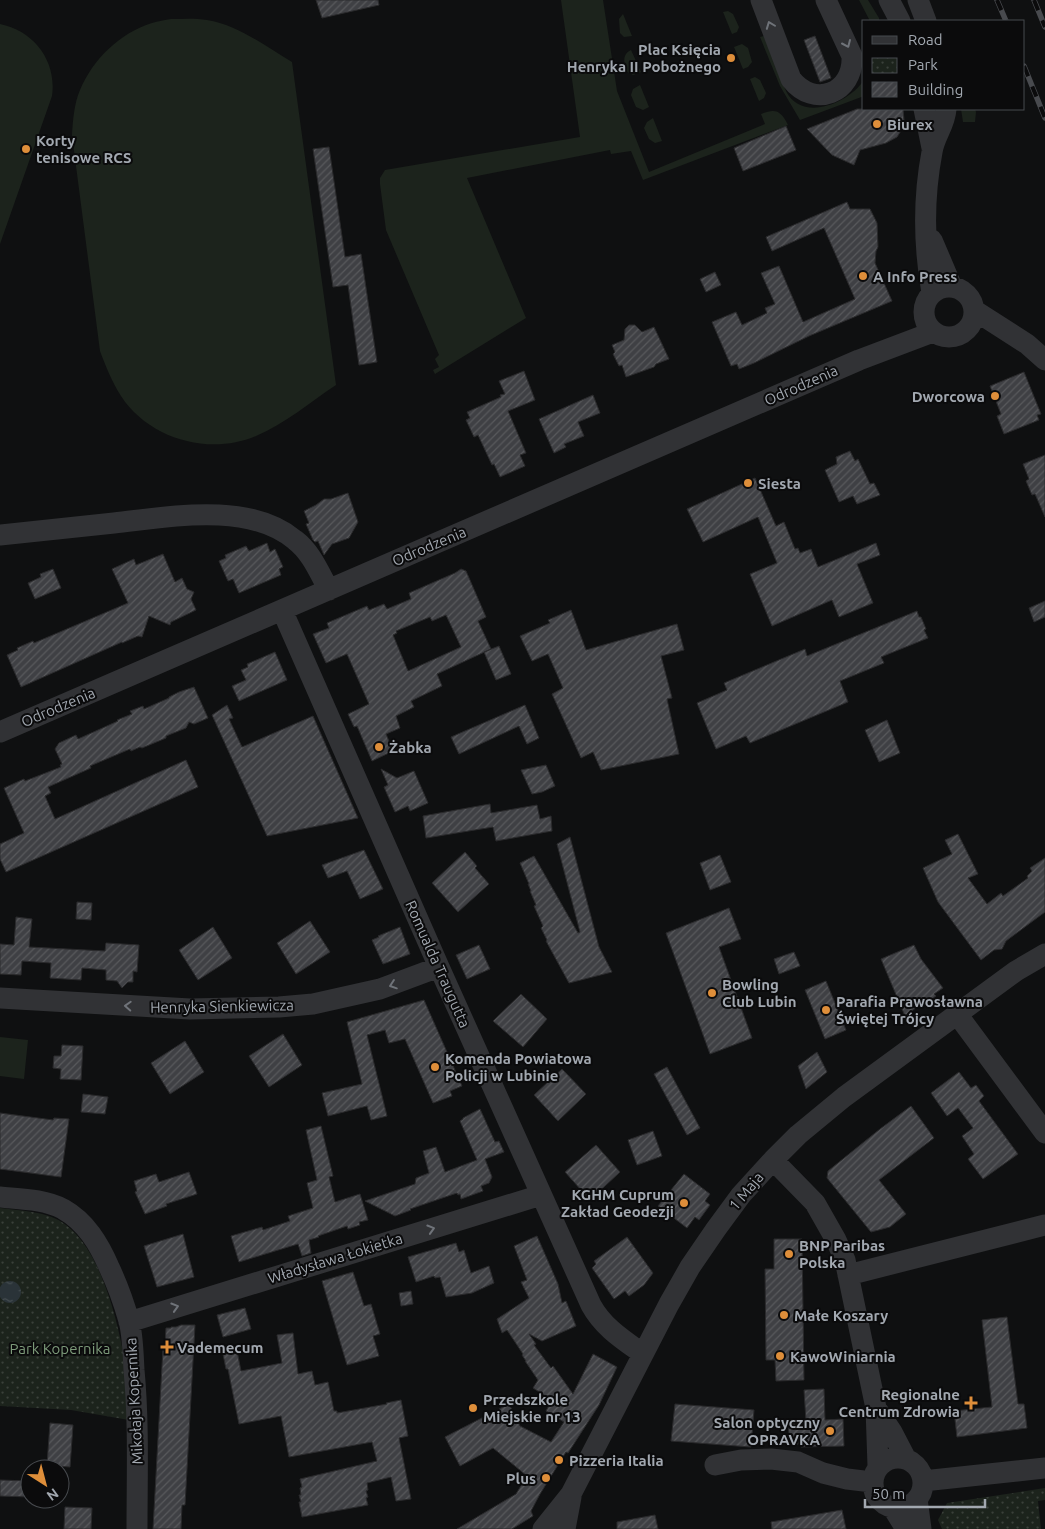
<svg xmlns="http://www.w3.org/2000/svg" width="1045" height="1529" font-family="Ubuntu,sans-serif">
	<defs>
		<pattern id="park-dots" width="8" height="8" patternUnits="userSpaceOnUse" patternTransform="scale(1.25)"><rect width="8" height="8" fill="#1c231c"/><path d="M2 2h.1M6 6h.1" fill="none" stroke="#3a403a" stroke-width="1.8" stroke-linecap="round"/></pattern>
		<pattern id="water-ripples" width="26" height="14" patternUnits="userSpaceOnUse" patternTransform="scale(1.25)"><rect width="26" height="14" fill="#2a3338"/><path d="M2 4q2-2 4 0t4 0M15 11q2-2 4 0t4 0" fill="none" stroke="#464e52"/></pattern>
		<pattern id="building-hatch" width="6" height="6" patternUnits="userSpaceOnUse" patternTransform="scale(1.25)"><rect width="6" height="6" fill="#3f4044"/><path d="M-1 1l2-2M0 6l6-6M5 7l2-2" fill="none" stroke="#58595c"/></pattern>
	</defs>
	<rect width="100%" height="100%" fill="#0f1011"/>
	<!-- grass -->
	<path fill="#1c231c" d="M561 0H603L617 91 649 172 765 124 761 114C776 108 781 111 788 125L643 180 631 151 611 154 610 150 467 178 526 318 435 374 433 370 439 367 435 359 439 355 386 230 380 184V178L385 170 580 137Z
		M859 0H868L879 18V21H870Z
		M728 11 733 14 739 27 737 32 732 34 723 12Z
		M623 14 632 36 624 37 620 33 619 19Z
		M171 19C183 19 195 18 207 20 238 25 265 46 292 62L336 385C310 402 285 424 256 436 209 456 149 439 121 396 112 382 106 367 100 351L72 135C73 120 74 104 80 90 93 59 120 33 152 23 158 21 165 20 171 19Z
		M0 24C34 31 57 61 52 96L0 244Z
		M764 36 786 91C802 123 849 103 864 80V96L800 120 780 86 760 37Z
		M742 44 748 48 752 62 748 67 743 69 734 47Z
		M631 50 641 72 633 75 626 71C624 63 622 54 631 50Z
		M755 77 760 80 766 93 764 98 759 101 750 79Z
		M640 85 649 107 643 110 636 107 631 95 633 89Z
		M961 109H975L976 112 975 122H963Z
		M653 118 662 141 655 143 649 139 644 128 647 122Z
		M0 1037 28 1040 24 1079 0 1076Z"/>
	<!-- park -->
	<path fill="url(#park-dots)" d="M0 1208C22 1211 48 1211 66 1225 101 1251 118 1321 125 1363 128 1381 128 1401 129 1420L71 1410 0 1406Z
		M1045 1488V1500L1038 1501 1041 1529H942L938 1520 947 1503Z"/>
	<!-- water -->
	<path fill="url(#water-ripples)" d="M-1 1292a11 11 0 1 1 22 0a11 11 0 1 1-22 0Z"/>
	<!-- building -->
	<path fill="url(#building-hatch)" stroke="#2a2a2c" fill-rule="evenodd" d="M316 0H378L379 5 322 18Z
		M815 36 831 78 820 82 804 40Z
		M857 109H903L904 120 902 129 897 137 886 143 860 150 854 165 832 155 807 129Z
		M786 126 796 150 743 171 734 148Z
		M329 147 345 257 361 254 377 362 359 365 348 285 333 287 313 149Z
		M847 202 850 209H870L877 223 878 247 876 251 875 263 892 301 809 336 754 363 739 369 737 364 731 366 712 322 736 312 742 325 767 313 765 308 775 304 761 273 779 266 803 322 855 299 824 228 772 251 766 237Z
		M715 272 721 285 706 292 700 279Z
		M629 325H635L642 332 654 327 669 359 656 364 654 367 626 377 622 365 619 366 613 354 615 352 612 345 624 340 625 329Z
		M524 371 535 400 508 411 526 453 520 455 525 466 500 477 494 464 492 465 478 435 474 437 466 420 470 418 467 412 501 397 500 395 505 394 499 381Z
		M1024 372 1041 414 1037 415 1039 420 1004 434 997 416 1001 414 990 386Z
		M593 395 600 413 578 422 584 436 564 444 566 447 554 453 539 419Z
		M850 451 855 461 858 459 870 484 874 483 880 495 857 504 853 496 839 502 825 470 837 464 836 457Z
		M1045 455V517L1035 494 1032 495 1026 481 1029 479 1023 464Z
		M755 478 776 526 784 522 795 549 798 548 800 553 811 549 818 567 876 543 880 555 857 564 873 603 839 617 832 600 772 626 750 574 777 563 758 517 703 542 687 509Z
		M348 493 358 522 349 538 332 544 324 555 318 541 315 542 313 540 306 524 309 523 304 511 316 505 324 499H331Z
		M267 543 270 552 275 549 283 567 279 569 281 575 239 593 233 579 228 581 219 561 226 558 225 555 246 546 249 551Z
		M163 554 175 582 182 578 187 589 194 592 191 599 196 610 171 622 170 625 149 616 142 637 138 636 122 643V642L21 687 7 655 18 650 17 648 33 641 34 643 128 603 112 569 134 559 136 565Z
		M53 569 61 588 35 599 28 583 41 577 40 574Z
		M461 569 466 571 486 617 478 621 491 649 437 674 442 686 411 701 414 707 396 716 400 728 386 734 393 751 372 761 357 726 354 727 348 714 369 704 347 654 326 663 313 634 329 628 327 623 367 606 369 610 384 604 387 609 411 599 409 593 455 573ZM446 615 461 647 408 671 393 635 397 633 396 631 430 617 432 621Z
		M1045 601V617L1034 622 1029 608Z
		M571 610 586 650 677 624 684 650 661 656 672 698 667 699 679 754 601 770 593 752 581 758 552 694 563 688 548 654 532 661 520 636 550 623 548 620Z
		M917 611 919 617H921L926 629 924 630 928 638 881 657 884 663 840 681 848 702 750 743 746 736 716 749 697 703 727 690 724 683 805 649 807 656Z
		M499 646 511 674 496 680 484 652Z
		M275 652 287 680 239 701 232 686 246 680 241 670 248 667 247 664Z
		M194 687 208 718 194 724 189 722 186 728 166 736V738L142 748 140 747 131 751 130 749 90 766 91 768 48 787 51 793 45 796 55 819 186 760 198 787 6 872 0 859V844L24 833 4 788 24 779 25 781 61 767 60 765 62 764 55 749 59 743 76 735 78 739 118 721 117 720 132 714 130 711 143 706 144 709 169 698V697L179 692Z
		M227 705 233 718 229 719 242 747 313 716 358 818 267 836 212 715Z
		M525 705 539 738 527 744 519 726 459 754 451 737Z
		M887 720 900 753 879 762 865 730Z
		M546 765 555 786 542 792 532 794 521 770Z
		M381 769 397 778 414 771 428 803 410 811 408 806 395 812 384 787 388 785Z
		M490 804 491 813 537 805 540 819 551 816 552 831 496 841 493 827 426 838 423 816Z
		M958 834 978 874 968 878 987 904 1001 893 1003 896 1028 878 1027 876 1032 871 1030 868 1045 858V912L1006 941 1002 949 994 950 981 960 938 902 923 868 952 854 945 840Z
		M570 837 599 947 612 972 569 983 546 941 547 940 541 928 543 926 534 906 536 905 530 891H531L528 884H529L520 863 534 856 578 933 580 932 557 844Z
		M364 850 383 889 360 899 347 871 328 878 322 865Z
		M465 852 477 866 475 868 489 884 458 912 432 883Z
		M720 855 731 882 710 890 700 863Z
		M77 902 92 903 91 920 76 919Z
		M729 908 741 939 719 947 752 1038 710 1054 666 933Z
		M16 917 32 919 29 947 105 951 106 943 139 945 137 972 133 971V982H128L122 988 117 981 106 980V970L82 968 81 980 50 978 51 963 22 961 21 975 0 974V944L14 945Z
		M310 921 330 952 296 974 277 943Z
		M213 927 232 958 198 980 179 950Z
		M400 927 410 954 383 964 372 940 379 937 378 936Z
		M479 945 490 969 467 979 456 955Z
		M914 945 921 959 943 988 934 994 936 996 922 1006 921 1004 905 1016 881 959Z
		M794 952 800 966 779 974 774 959Z
		M826 981 846 1030 825 1039 805 990Z
		M521 994 547 1019 523 1047 493 1021Z
		M424 1000 462 1086 450 1091 452 1096 433 1103 405 1039 389 1043 385 1030 367 1035 387 1116 371 1120 367 1106 328 1116 322 1093 362 1084 347 1022Z
		M283 1034 302 1065 269 1087 249 1056Z
		M185 1041 204 1072 170 1094 151 1063Z
		M62 1045 83 1046 81 1080 60 1079 61 1069 53 1068 54 1056H61Z
		M817 1052 827 1072 806 1089 798 1066Z
		M667 1067 700 1128 687 1135 654 1074Z
		M562 1069 586 1094 558 1121 534 1095Z
		M959 1072 971 1088 976 1085 984 1096 979 1101 1018 1154 983 1179 968 1159 974 1154 962 1136 973 1128 958 1108 947 1116 931 1093Z
		M83 1094 108 1097 105 1114 81 1112Z
		M911 1106 934 1138 879 1180 906 1214 890 1227 871 1232 827 1178 828 1171 880 1129Z
		M480 1109 495 1142 499 1141 504 1152 485 1159 492 1177 489 1183 481 1186 483 1191 461 1199 460 1194 458 1195 457 1193 410 1209 411 1210 395 1216 365 1201 415 1184 416 1178 429 1173 423 1151 436 1147 445 1172 477 1160 460 1121 463 1119V1118Z
		M0 1113 53 1120 54 1118 69 1119 61 1177 0 1169Z
		M321 1126 333 1176 329 1177 335 1202 360 1194 368 1220 359 1222 360 1225 348 1229 347 1226 318 1236 319 1237 309 1240 311 1253 302 1256 298 1244 239 1262 231 1236 262 1227 263 1230 290 1221 288 1216 313 1208 307 1183 317 1180 306 1130Z
		M653 1131 662 1156 637 1165 628 1140Z
		M596 1145 620 1172 590 1200 565 1172Z
		M189 1172 197 1194 166 1204 167 1206 145 1214 135 1192 137 1191 134 1181 156 1174 159 1182Z
		M684 1174 710 1194 705 1201 710 1205 699 1220 695 1217 687 1228 658 1206Z
		M183 1234 194 1277 157 1287 144 1246Z
		M537 1236 558 1284 562 1303 566 1301 576 1326 542 1341 529 1334 536 1344 534 1345 551 1368 553 1366 573 1394 593 1354 617 1367 599 1405 568 1453 566 1452 540 1494 531 1511 533 1516 512 1529H457L516 1494 527 1476 493 1448 460 1466 445 1437 509 1404 520 1426 551 1442 564 1422 546 1411 552 1400 533 1388 538 1380 525 1361H526L522 1355 523 1354 507 1330 502 1333 497 1319 529 1298 521 1282 527 1280 514 1246Z
		M627 1237 653 1273 644 1285 629 1296 625 1291 614 1299 592 1268 596 1264 594 1261Z
		M774 1239H802L804 1380 776 1381 775 1360H766L765 1269H774Z
		M456 1243 459 1252 464 1250 471 1273 489 1266 494 1283 472 1293 446 1297 440 1277 435 1278 434 1276 416 1282 408 1257Z
		M353 1272 364 1306 371 1304 380 1334 373 1336 379 1356 347 1365 322 1281Z
		M411 1291 413 1304 401 1306 399 1293Z
		M245 1308 251 1329 223 1337 217 1315Z
		M1007 1317 1018 1404H1024L1027 1428 957 1437 954 1411 992 1407 982 1320Z
		M181 1325H195L185 1505H182L181 1529H153L163 1348H165L166 1328H171V1327H176Z
		M293 1333 298 1374 312 1371 315 1385 328 1382 334 1411H337V1413L387 1404 386 1403 401 1400 408 1436 399 1438 411 1499 396 1501 391 1477 367 1483 368 1490 366 1491 368 1497 366 1498 368 1505 302 1517 299 1502H301L299 1495H301L300 1488 302 1487 300 1479 377 1461 372 1442 289 1457 281 1416 239 1424 228 1369H226L223 1354 237 1351 241 1371 282 1363 277 1335Z
		M824 1389 825 1420 843 1419 844 1446 801 1447 800 1444 790 1445 788 1422 806 1421 804 1390Z
		M675 1404 754 1410 751 1447 671 1441Z
		M50 1423 73 1425 70 1467 47 1465Z
		M0 1480 30 1481V1497L0 1496Z
		M65 1507 92 1508 91 1529H64Z
		M842 1510 846 1529H772L771 1522Z
		M655 1515 658 1529H617V1522Z"/>
	<g fill="none" stroke-linecap="round" stroke-linejoin="round">
		<!-- minor -->
		<path stroke="#313235" stroke-width="21" d="M761 0 791 79C814 109 854 93 852 56L826 0
			M889 0 900 21
			M918 0 926 21
			M924 109 932 148
			M932 240 952 287
			M924 312a25 25 0 1 1 50 0a25 25 0 1 1-50 0Z
			M932 293C924 247 923 199 932 152 934 137 945 125 946 109
			M974 310 1027 344 1045 360
			M0 535C38 531 76 527 114 523 169 517 248 501 295 540 311 552 319 572 329 590
			M282 610 439 967 591 1305C603 1327 622 1339 643 1354
			M0 732 859 360 933 332
			M0 998 190 1009 279 1007 313 1004 380 989 439 967
			M957 1014 1045 1133
			M773 1160 815 1203 836 1240 845 1260 876 1408 878 1466
			M0 1197C21 1199 44 1199 63 1209 86 1222 99 1244 109 1267 117 1284 124 1303 129 1321 133 1336 133 1354 134 1370 139 1423 137 1476 137 1529
			M848 1275 1045 1225
			M129 1322 541 1195
			M876 1408 892 1432 906 1459
			M873 1483a25 25 0 1 1 50 0a25 25 0 1 1-50 0Z
			M715 1465 741 1460 771 1459 798 1462 823 1473 847 1479 872 1482
			M923 1481 1045 1468
			M917 1499 921 1529
			M893 1508 906 1529
			M543 1529 571 1494 669 1304 690 1267 716 1229 741 1195 773 1160 798 1135 844 1097 1016 971 1045 954
			M565 1529 571 1497"/>
		<defs>
			<path id="rail" d="M997 0 1006 21
				M1034 0 1045 27
				M1024 66 1045 118"/>
		</defs>
		<!-- rail casing -->
		<use href="#rail" stroke="#484a4e" stroke-width="5.5"/>
		<!-- rail -->
		<use href="#rail" stroke="#0b0b0c" stroke-width="4" stroke-dasharray="11" stroke-linecap="butt"/>
	</g>
	<!-- one-way arrows -->
	<defs><path id="oneway-chevron" d="M-2-3.5L2.5 0L-2 3.5" fill="none" stroke-width="1.6" stroke-linecap="round" stroke-linejoin="round" transform="scale(1.25)"/></defs>
	<g stroke="#6f7379">
		<use href="#oneway-chevron" transform="translate(770 25) rotate(-111)"/>
		<use href="#oneway-chevron" transform="translate(847 44) rotate(66)"/>
		<use href="#oneway-chevron" transform="translate(393 985) rotate(161)"/>
		<use href="#oneway-chevron" transform="translate(128 1006) rotate(-177)"/>
		<use href="#oneway-chevron" transform="translate(431 1229) rotate(-17)"/>
		<use href="#oneway-chevron" transform="translate(175 1307) rotate(-17)"/>
	</g>
	<!-- markers -->
	<g fill="#de8e3a" stroke="#0b0b0c" stroke-width="2">
		<circle cx="731" cy="58" r="5"/>
		<circle cx="877" cy="124" r="5"/>
		<circle cx="26" cy="149" r="5"/>
		<circle cx="863" cy="276" r="5"/>
		<circle cx="995" cy="396" r="5"/>
		<circle cx="748" cy="483" r="5"/>
		<circle cx="379" cy="747" r="5"/>
		<circle cx="712" cy="993" r="5"/>
		<circle cx="826" cy="1010" r="5"/>
		<circle cx="435" cy="1067" r="5"/>
		<circle cx="684" cy="1203" r="5"/>
		<circle cx="789" cy="1254" r="5"/>
		<circle cx="784" cy="1315" r="5"/>
		<path d="M164.5 1339.5h5v5h5v5h-5v5h-5v-5h-5v-5h5z"/>
		<circle cx="780" cy="1356" r="5"/>
		<path d="M968.5 1395.5h5v5h5v5h-5v5h-5v-5h-5v-5h5z"/>
		<circle cx="473" cy="1408" r="5"/>
		<circle cx="830" cy="1431" r="5"/>
		<circle cx="559" cy="1460" r="5"/>
		<circle cx="546" cy="1478" r="5"/>
	</g>
	<g text-anchor="middle" dominant-baseline="central" stroke-width="4" stroke-linejoin="round" paint-order="stroke">
		<!-- poi labels -->
		<g font-size="15" font-weight="bold" fill="#a2a8b0" stroke="#0b0b0c" text-anchor="start">
			<text x="721" y="49" text-anchor="end">Plac Księcia<tspan x="721" dy="17">Henryka II Pobożnego</tspan></text>
			<text x="887" y="124">Biurex</text>
			<text x="36" y="140">Korty<tspan x="36" dy="17">tenisowe RCS</tspan></text>
			<text x="873" y="276">A Info Press</text>
			<text x="985" y="396" text-anchor="end">Dworcowa</text>
			<text x="758" y="483">Siesta</text>
			<text x="389" y="747">Żabka</text>
			<text x="722" y="984">Bowling<tspan x="722" dy="17">Club Lubin</tspan></text>
			<text x="836" y="1001">Parafia Prawosławna<tspan x="836" dy="17">Świętej Trójcy</tspan></text>
			<text x="445" y="1058">Komenda Powiatowa<tspan x="445" dy="17">Policji w Lubinie</tspan></text>
			<text x="674" y="1194" text-anchor="end">KGHM Cuprum<tspan x="674" dy="17">Zakład Geodezji</tspan></text>
			<text x="799" y="1245">BNP Paribas<tspan x="799" dy="17">Polska</tspan></text>
			<text x="794" y="1315">Małe Koszary</text>
			<text x="177" y="1347">Vademecum</text>
			<text x="790" y="1356">KawoWiniarnia</text>
			<text x="960" y="1394" text-anchor="end">Regionalne<tspan x="960" dy="17">Centrum Zdrowia</tspan></text>
			<text x="483" y="1399">Przedszkole<tspan x="483" dy="17">Miejskie nr 13</tspan></text>
			<text x="820" y="1422" text-anchor="end">Salon optyczny<tspan x="820" dy="17">OPRAVKA</tspan></text>
			<text x="569" y="1460">Pizzeria Italia</text>
			<text x="536" y="1478" text-anchor="end">Plus</text>
		</g>
		<!-- street labels -->
		<g font-size="15" fill="#a2a8b0" stroke="#0b0b0c">
			<text transform="translate(801 385) rotate(-24)">Odrodzenia</text>
			<text transform="translate(429 546) rotate(-23)">Odrodzenia</text>
			<text transform="translate(58 707) rotate(-23)">Odrodzenia</text>
			<text transform="translate(438 964) rotate(66)">Romualda Traugutta</text>
			<text transform="translate(222 1006) rotate(-1)">Henryka Sienkiewicza</text>
			<text transform="translate(746 1191) rotate(-50)">1 Maja</text>
			<text transform="translate(335 1258) rotate(-17)">Władysława Łokietka</text>
			<text transform="translate(134 1401) rotate(-93)">Mikołaja Kopernika</text>
		</g>
		<!-- park labels -->
		<g font-size="15" fill="#7d9a7a" stroke="#0b0b0c">
			<text x="60" y="1348">Park Kopernika</text>
		</g>
	</g>
	<!-- legend -->
	<rect x="862" y="20" width="162" height="90" fill="#0b0b0c" stroke="#474a4e"/>
	<rect x="872" y="36" width="25" height="8" fill="#313235" stroke="#474a4e"/>
	<text x="908" y="45" font-size="15" fill="#a2a8b0">Road</text>
	<rect x="872" y="58" width="25" height="15" fill="url(#park-dots)" stroke="#474a4e"/>
	<text x="908" y="70" font-size="15" fill="#a2a8b0">Park</text>
	<rect x="872" y="82" width="25" height="15" fill="url(#building-hatch)" stroke="#474a4e"/>
	<text x="908" y="95" font-size="15" fill="#a2a8b0">Building</text>
	<!-- north arrow -->
	<g transform="translate(45 1484) rotate(144)"><circle r="24" fill="#0b0b0c" stroke="#474a4e"/>
	<path d="M0-4L9 19L0 12L-9 19Z" fill="#de8e3a"/>
	<text y="-8" font-size="14" font-weight="bold" text-anchor="middle" fill="#a2a8b0">N</text>
	</g>
	<!-- scale -->
	<path d="M865 1499v8h120v-8" fill="none" stroke="#a2a8b0" stroke-width="2.5"/>
	<text x="872" y="1499" font-size="15" fill="#a2a8b0" stroke="#0b0b0c" stroke-width="4" paint-order="stroke">50 m</text>
</svg>
